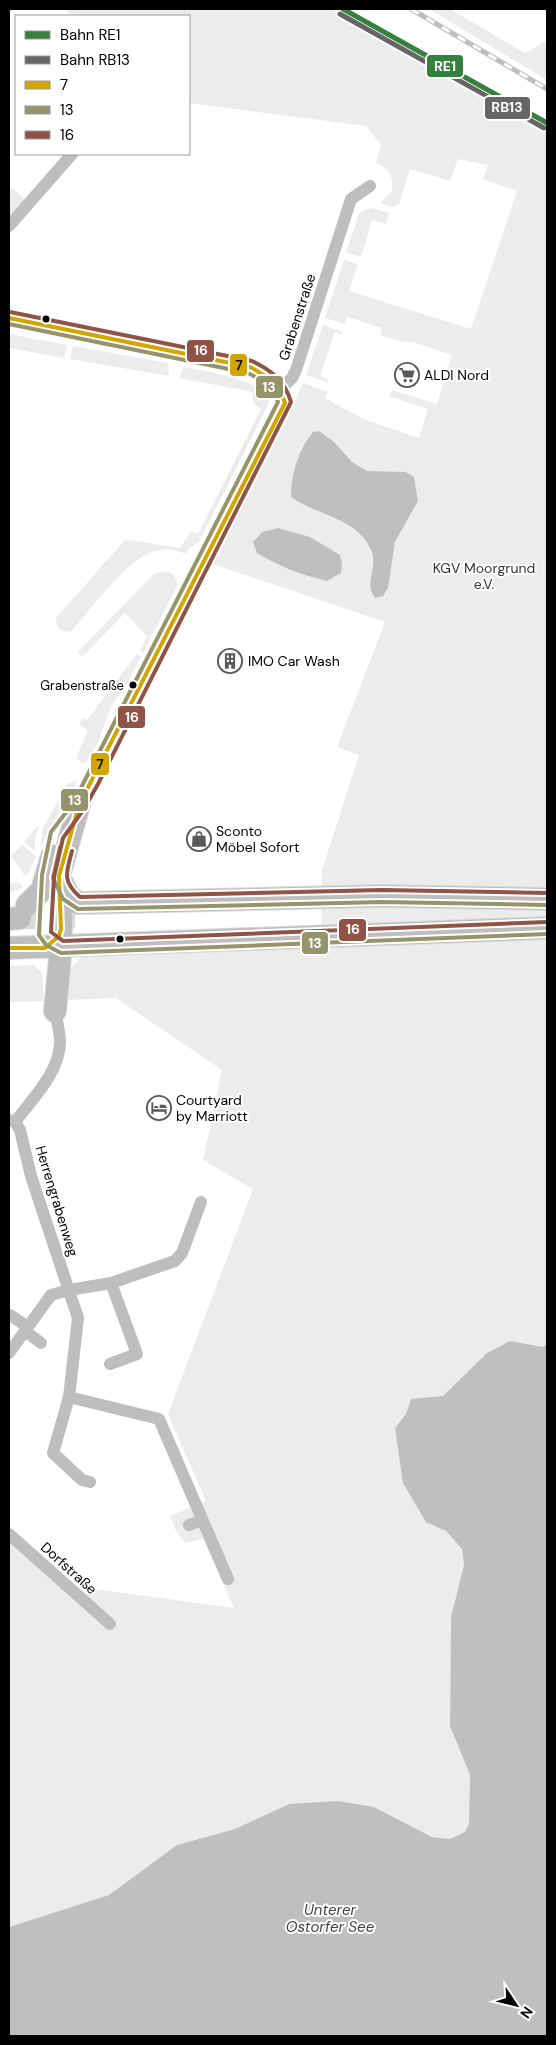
<svg xmlns="http://www.w3.org/2000/svg" width="556" height="2045" font-family="'DM Sans',sans-serif">
	<rect width="100%" height="100%" fill="#fff"/>
	<!-- green -->
	<path fill="#ececec" fill-rule="evenodd" d="M63 9H331L547 129V1343L543 1347 510 1341 443 1396 411 1399 406 1414 395 1429 426 1522 446 1531 462 1549 464 1565 451 1617 450 1726 470 1775 469 1824 465 1833 450 1839 432 1837 374 1807 289 1804 235 1829 177 1845 109 1895 9 1927V1534L79 1596 101 1590 234 1608 203 1539 185 1543 176 1531 170 1516 206 1501 168 1414 253 1189 203 1160 222 1070 116 998 67 1000 69 970 84 954 321 945 322 870 359 755 337 747 385 622 213 564 293 406 303 383 328 392 325 398 363 419 419 438 428 409 389 396 392 390 437 404 452 355 416 343 400 341 380 335 382 328 348 317 345 324 325 318 344 260 358 264 349 291 471 329 517 191 483 179 488 165 458 159 450 181 410 169 399 204 392 207 380 203 392 191C393 177 390 168 376 163L381 145 366 126 189 103V16H75ZM319 431 334 442 352 462 367 471 406 472 414 477 418 501 395 542 388 588 372 574C381 522 322 520 291 497L297 459Z
		M429 9H450L525 53 546 41 547 80Z
		M9 186 29 202 9 226Z
		M371 208 389 213 386 224 372 220 361 257 346 253 359 213Z
		M323 325 343 332 342 335 335 332 320 376 328 379 327 382 306 375Z
		M9 334 67 345 64 358 9 348Z
		M73 346 168 363 169 376 70 359Z
		M184 367C201 370 271 381 269 403L199 542 189 548 186 554C178 551 169 548 160 550 130 553 91 610 71 632L62 631 57 626 56 618 124 541 130 540 180 548 191 531 198 534 261 409C253 404 252 401 253 392L179 378Z
		M166 571 173 574 178 584 143 653 140 651 147 636 125 613 82 657 78 652 154 574Z
		M137 654 141 656 124 690C102 709 105 745 83 764L76 758 88 731 79 724 83 718 87 720Z
		M78 780 40 848 43 828 68 783Z
		M39 825 35 839V851L24 842Z
		M22 845 36 856 29 872 25 876 11 856Z
		M9 882 20 883 23 888 9 892Z
		M33 965 42 972 44 1001 9 1002V966Z"/>
	<!-- water -->
	<path fill="#bfbfbf" d="M319 431 334 442 352 462 367 471 406 472 414 477 418 501 395 542 388 588 383 596 375 598C364 585 377 569 372 553 361 519 317 516 291 497 291 474 298 450 313 432Z
		M278 528 310 537 340 555 342 564 341 573 327 581C301 575 279 566 257 553L253 542 262 532Z
		M510 1341 543 1347 547 1343V2036H9V1927L109 1895 177 1845 235 1829 289 1804 337 1801 374 1807 432 1837 450 1839 465 1832 469 1824 470 1775 450 1726 451 1617 464 1565 462 1549 446 1531 426 1522 403 1483 395 1428 406 1414 411 1399 443 1396 487 1353Z"/>
	<g fill="none" stroke-linecap="round" stroke-linejoin="round">
		<!-- highway-tunnel -->
		<path stroke="#d9d9d9" stroke-width="22" stroke-dasharray="22 11" stroke-linecap="butt" d="M20 918 84 917"/>
		<defs>
			<path id="highway" d="M59 876 68 895 78 903 382 896 547 899
				M27 905 42 890 52 856
				M9 919 20 918
				M9 948 547 928
				M55 1011 61 947V903L59 876 79 805"/>
		</defs>
		<!-- highway casing -->
		<use href="#highway" stroke="#dbdbdb" stroke-width="24"/>
		<!-- street -->
		<path stroke="#bebebe" stroke-width="12" d="M9 226 72 154
			M9 318 250 367C268 376 280 383 285 403L79 805
			M281 389 292 378 296 370 351 199 370 186
			M9 1120 15 1122C32 1099 60 1072 60 1042 60 1032 57 1021 55 1011
			M15 1122 20 1130 31 1176 78 1318 69 1397 53 1453 82 1480 90 1482
			M10 1315 28 1327
			M25 1331 41 1343
			M9 1353 51 1295 69 1290 111 1283 175 1261 182 1253 201 1202
			M110 1364 137 1354 111 1283
			M69 1397 159 1419 228 1579
			M189 1525 202 1520
			M9 1534 110 1624"/>
		<!-- highway -->
		<use href="#highway" stroke="#bebebe" stroke-width="22"/>
		<defs>
			<path id="rail" d="M411 9 547 89"/>
		</defs>
		<!-- rail casing -->
		<use href="#rail" stroke="#bebebe" stroke-width="5"/>
		<!-- rail -->
		<use href="#rail" stroke="#fff" stroke-width="3" stroke-dasharray="9" stroke-linecap="butt"/>
		<defs>
			<path id="bus-1" d="M9 318 250 367C267 376 279 384 285 403L79 805 59 876 61 929 59 936 45 948H9"/>
			<path id="bus-2" d="M9 324 248 373C262 380 273 387 278 402L86 778 74 802 51 832 42 875 39 935 46 945 61 953 547 934
				M60 847 53 878 63 899 78 909 382 902 547 905"/>
			<path id="bus-3" d="M10 312 252 361C271 370 285 381 291 402L98 784 84 809 63 838 54 877 51 932 63 941 547 922
				M72 851C67 871 61 881 80 897L382 890 547 893"/>
		</defs>
		<!-- bus-1 casing -->
		<use href="#bus-1" stroke="#fff" stroke-width="8"/>
		<!-- bus-2 casing -->
		<use href="#bus-2" stroke="#fff" stroke-width="8"/>
		<!-- bus-3 casing -->
		<use href="#bus-3" stroke="#fff" stroke-width="8"/>
		<!-- bus-1 -->
		<use href="#bus-1" stroke="#d2a500" stroke-width="4"/>
		<!-- bus-2 -->
		<use href="#bus-2" stroke="#96946b" stroke-width="4"/>
		<!-- bus-3 -->
		<use href="#bus-3" stroke="#8f5445" stroke-width="4"/>
		<defs>
			<path id="rail-1" d="M343 9 547 123"/>
			<path id="rail-2" d="M340 14 544 128"/>
		</defs>
		<!-- rail-1 casing -->
		<use href="#rail-1" stroke="#fff" stroke-width="9"/>
		<!-- rail-2 casing -->
		<use href="#rail-2" stroke="#fff" stroke-width="9"/>
		<!-- rail-1 -->
		<use href="#rail-1" stroke="#36803d" stroke-width="5"/>
		<!-- rail-2 -->
		<use href="#rail-2" stroke="#666" stroke-width="5"/>
	</g>
	<!-- icons -->
	<defs>
		<symbol id="supermarket-ring" viewBox="-11 -11 22 22"><circle r="9.5" fill="#fff" stroke="#595959" stroke-width="1.5"/><path d="M-6-5.5h2.5l.6 2H6L4.5 2H-2.5L-4.4-4H-6ZM-1.5 3.2a1.3 1.3 0 1 0 .1 0ZM3 3.2a1.3 1.3 0 1 0 .1 0Z" fill="#595959"/></symbol>
		<symbol id="building-ring" viewBox="-11 -11 22 22"><circle r="9.5" fill="#fff" stroke="#595959" stroke-width="1.5"/><path d="M-4-6H4V6H1V3H-1V6H-4ZM-2.5-4.3h1.7v1.8h-1.7ZM.8-4.3h1.7v1.8H.8ZM-2.5-1h1.7V.8h-1.7ZM.8-1h1.7V.8H.8Z" fill="#595959"/></symbol>
		<symbol id="shop-ring" viewBox="-11 -11 22 22"><circle r="9.5" fill="#fff" stroke="#595959" stroke-width="1.5"/><path d="M-5-2.5h2.3a2.7 3.5 0 0 1 5.4 0H5L5.5 6h-11ZM-1.5-2.5h3a1.5 2.3 0 0 0-3 0Z" fill="#595959"/></symbol>
		<symbol id="hotel-ring" viewBox="-11 -11 22 22"><circle r="9.5" fill="#fff" stroke="#595959" stroke-width="1.5"/><path d="M-6-4.5h1.5V1H6V5H4.5V3h-9V5H-6ZM-4 0a1.8 1.8 0 1 1 3.6 0ZM.5 0V-2.5h3Q6-2.5 6 0Z" fill="#595959"/></symbol>
	</defs>
	<g fill-rule="evenodd">
		<use href="#supermarket-ring" x="393" y="361" width="28" height="28"/>
		<use href="#building-ring" x="216" y="647" width="28" height="28"/>
		<use href="#shop-ring" x="185" y="825" width="28" height="28"/>
		<use href="#hotel-ring" x="145" y="1094" width="28" height="28"/>
	</g>
	<!-- markers -->
	<g fill="#000" stroke="#fff" stroke-width="2">
		<circle cx="46" cy="319" r="4.5"/>
		<circle cx="133" cy="685" r="4.5"/>
		<circle cx="120" cy="939" r="4.5"/>
	</g>
	<g text-anchor="middle" dominant-baseline="central" stroke-width="4" stroke-linejoin="round" paint-order="stroke">
		<!-- bus labels -->
		<g font-size="13" fill="#000" stroke="#fff" text-anchor="end">
			<text x="124" y="685">Grabenstraße</text>
		</g>
		<!-- street labels -->
		<g font-size="14" fill="#000" stroke="#fff">
			<text transform="translate(297 317) rotate(-72)">Grabenstraße</text>
			<text transform="translate(57 1201) rotate(73)">Herrengrabenweg</text>
			<text transform="translate(69 1568) rotate(42)">Dorfstraße</text>
		</g>
		<!-- poi labels -->
		<g font-size="14" fill="#000" stroke="#fff" text-anchor="start">
			<text x="424" y="375">ALDI Nord</text>
			<text x="248" y="661">IMO Car Wash</text>
			<text x="216" y="831">Sconto<tspan x="216" dy="16">Möbel Sofort</tspan></text>
			<text x="176" y="1100">Courtyard<tspan x="176" dy="16">by Marriott</tspan></text>
		</g>
		<!-- park labels -->
		<g font-size="14" fill="#333" stroke="#fff">
			<text x="484" y="568">KGV Moorgrund<tspan x="484" dy="16">e.V.</tspan></text>
		</g>
		<!-- water labels -->
		<g font-size="15" font-style="italic" fill="#444" stroke="#fff">
			<text x="330" y="1910">Unterer<tspan x="330" dy="17">Ostorfer See</tspan></text>
		</g>
	</g>
	<g stroke="#fff" stroke-width="2">
		<rect x="426" y="54" width="38" height="24" rx="5" fill="#36803d"/>
		<rect x="484" y="96" width="47" height="24" rx="5" fill="#666"/>
		<rect x="186" y="339" width="29" height="24" rx="5" fill="#8f5445"/>
		<rect x="229" y="353" width="19" height="24" rx="5" fill="#d2a500"/>
		<rect x="255" y="375" width="29" height="24" rx="5" fill="#96946b"/>
		<rect x="117" y="705" width="29" height="24" rx="5" fill="#8f5445"/>
		<rect x="90" y="752" width="20" height="24" rx="5" fill="#d2a500"/>
		<rect x="60" y="788" width="29" height="24" rx="5" fill="#96946b"/>
		<rect x="338" y="918" width="29" height="24" rx="5" fill="#8f5445"/>
		<rect x="301" y="931" width="28" height="24" rx="5" fill="#96946b"/>
	</g>
	<g font-size="14" text-anchor="middle" font-weight="bold" fill="#fff">
		<text x="445" y="71">RE1</text>
		<text x="507" y="112">RB13</text>
		<text x="201" y="355">16</text>
		<text x="269" y="392">13</text>
		<text x="132" y="722">16</text>
		<text x="75" y="805">13</text>
		<text x="353" y="934">16</text>
		<text x="315" y="948">13</text>
	</g>
	<g font-size="14" text-anchor="middle" font-weight="bold" fill="#111">
		<text x="239" y="370">7</text>
		<text x="100" y="769">7</text>
	</g>
	<!-- border -->
	<rect width="556" height="2045" fill="none" stroke="#000000" stroke-width="20"/>
	<!-- legend -->
	<rect x="15" y="15" width="175" height="140" fill="#ffffff" stroke="#999999"/>
	<rect x="25" y="31" width="25" height="8" fill="#36803d" stroke="#999999"/>
	<text x="60" y="40" font-size="15" fill="#000000">Bahn RE1</text>
	<rect x="25" y="56" width="25" height="8" fill="#666666" stroke="#999999"/>
	<text x="60" y="65" font-size="15" fill="#000000">Bahn RB13</text>
	<rect x="25" y="81" width="25" height="8" fill="#d2a500" stroke="#999999"/>
	<text x="60" y="90" font-size="15" fill="#000000">7</text>
	<rect x="25" y="106" width="25" height="8" fill="#96946b" stroke="#999999"/>
	<text x="60" y="115" font-size="15" fill="#000000">13</text>
	<rect x="25" y="131" width="25" height="8" fill="#8f5445" stroke="#999999"/>
	<text x="60" y="140" font-size="15" fill="#000000">16</text>
	<!-- north arrow -->
	<g transform="translate(516 2005) rotate(125)" stroke="#ffffff" stroke-width="4" paint-order="stroke">
	<path d="M0-4L9 19L0 12L-9 19Z" fill="#000000"/>
	<text y="-8" font-size="14" font-weight="bold" text-anchor="middle" fill="#000000">N</text>
	</g>
</svg>
